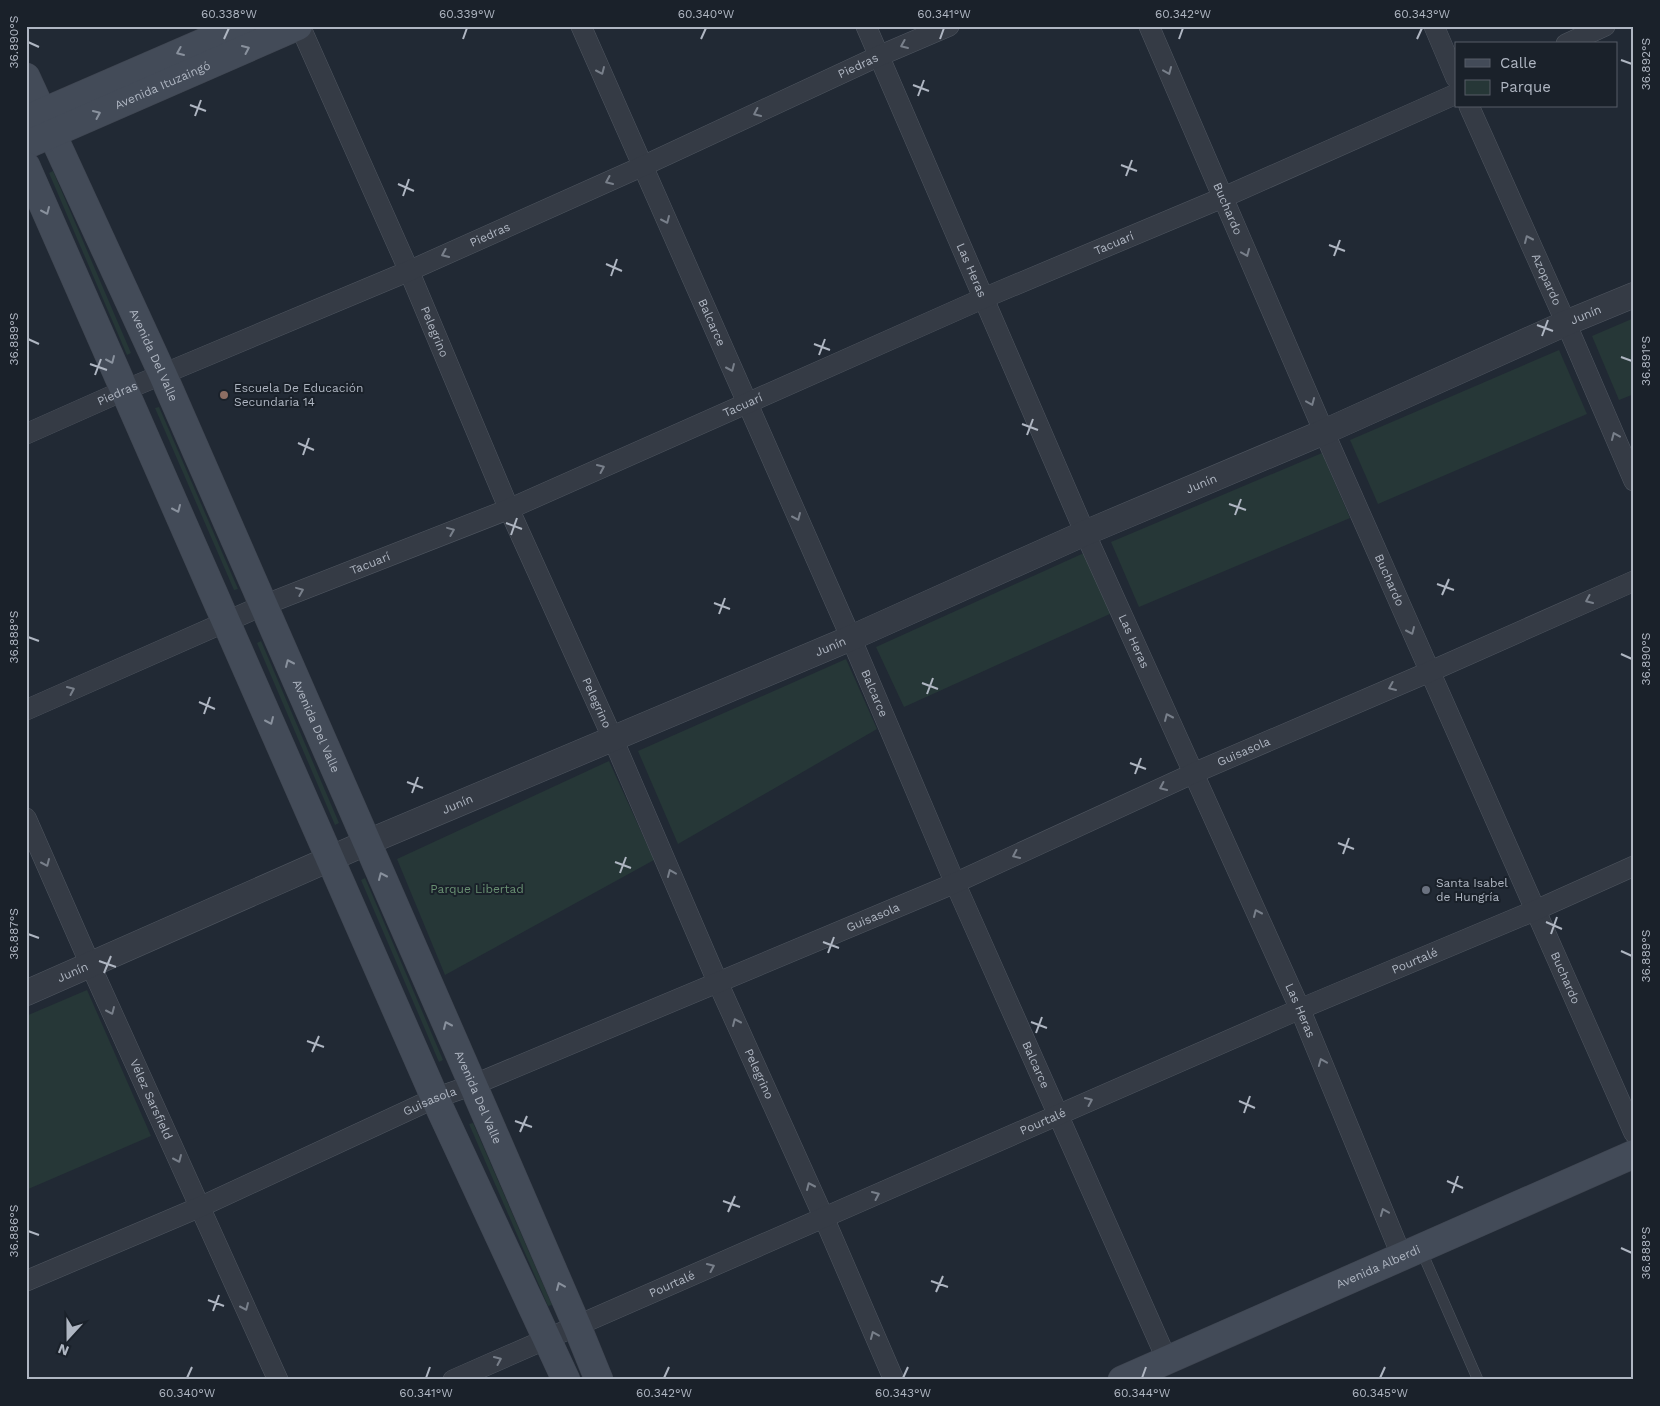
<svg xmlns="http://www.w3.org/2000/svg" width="1660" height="1406" font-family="'Work Sans',sans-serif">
	<rect width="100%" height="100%" fill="#212934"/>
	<!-- green -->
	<path fill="#263737" d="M53 171 131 353 127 355 49 173Z
		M1634 318V394L1619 400 1592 336Z
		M1559 350 1587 414 1378 504 1350 440Z
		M159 407 238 589 234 590 155 408Z
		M1322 453 1350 518 1139 607 1111 542Z
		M1084 553 1112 613 904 707 876 647Z
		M261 641 339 823 335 825 257 643Z
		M846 659 877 729 678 844 638 751Z
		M609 761 654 860 445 975 397 859Z
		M365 878 443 1060 439 1062 361 880Z
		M87 990 151 1136 26 1190V1016Z
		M473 1123 552 1305 548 1306 469 1124Z"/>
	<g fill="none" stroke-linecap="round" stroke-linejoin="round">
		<defs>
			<path id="service" d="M1421 1250 1478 1380"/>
			<g id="minor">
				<path id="s1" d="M300 26 409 271 509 509 613 739 718 983 824 1218 894 1380"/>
				<path id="s2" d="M581 26 851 638 955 883 1167 1360"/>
				<path id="s3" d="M866 26 1085 533 1300 1009 1402 1257"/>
				<path id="s4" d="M1149 26 1324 432 1634 1133"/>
				<path d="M1434 26 1456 78"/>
				<path d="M1566 44 1605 26"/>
				<path id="s5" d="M1469 106 1566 323 1634 481"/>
				<path id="s6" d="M26 434 125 390 409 271 643 166 879 56 949 26"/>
				<path id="s7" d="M26 710 264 605 509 509 984 298 1222 198 1456 94"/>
				<path id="s8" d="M26 818 90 964 278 1380"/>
				<path id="s9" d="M26 1281 200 1207 435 1098 473 1085 955 883 1194 773 1429 672 1634 581"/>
				<path id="s10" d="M453 1380 1300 1009 1536 910 1634 866"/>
			</g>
			<g id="tertiary">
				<path id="s11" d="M26 993 368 842 851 638 1085 533 1324 432 1566 323 1634 295"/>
			</g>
			<g id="secondary">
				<path id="s12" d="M26 77 163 375 473 1085 577 1326 599 1380"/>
				<path d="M27 119 241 26"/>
				<path id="s13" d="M26 145 298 26"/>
				<path d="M26 166 435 1098 566 1380"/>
				<path id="s14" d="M1122 1380 1634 1154"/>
			</g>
		</defs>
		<!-- service casing -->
		<use href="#service" stroke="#4f5660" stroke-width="11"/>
		<!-- minor casing -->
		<use href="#minor" stroke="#4f5660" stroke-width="21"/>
		<!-- tertiary casing -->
		<use href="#tertiary" stroke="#4f5660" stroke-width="26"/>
		<!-- secondary casing -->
		<use href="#secondary" stroke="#3e444f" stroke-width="29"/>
		<!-- service -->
		<use href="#service" stroke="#353b45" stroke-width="10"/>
		<!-- minor -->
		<use href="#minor" stroke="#353b45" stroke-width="20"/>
		<!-- tertiary -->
		<use href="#tertiary" stroke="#353b45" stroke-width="25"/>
		<!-- secondary -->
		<use href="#secondary" stroke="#434b58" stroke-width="28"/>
	</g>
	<!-- one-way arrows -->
	<defs><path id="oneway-chevron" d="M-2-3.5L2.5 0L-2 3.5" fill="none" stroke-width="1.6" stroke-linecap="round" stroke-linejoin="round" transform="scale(1.25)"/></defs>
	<g stroke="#787f8a">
		<use href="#oneway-chevron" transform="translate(904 45) rotate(157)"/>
		<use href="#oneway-chevron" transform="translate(601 71) rotate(66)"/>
		<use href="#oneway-chevron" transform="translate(1168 71) rotate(67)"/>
		<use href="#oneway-chevron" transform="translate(757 113) rotate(155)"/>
		<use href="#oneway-chevron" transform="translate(609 181) rotate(156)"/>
		<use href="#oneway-chevron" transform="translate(666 220) rotate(66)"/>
		<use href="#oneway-chevron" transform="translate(1528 239) rotate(-114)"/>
		<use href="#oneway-chevron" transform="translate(1246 253) rotate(67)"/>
		<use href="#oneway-chevron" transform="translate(445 254) rotate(156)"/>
		<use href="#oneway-chevron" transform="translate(731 368) rotate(66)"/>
		<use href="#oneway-chevron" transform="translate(1311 402) rotate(67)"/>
		<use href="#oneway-chevron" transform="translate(1615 436) rotate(-113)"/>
		<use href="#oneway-chevron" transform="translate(601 468) rotate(-24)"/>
		<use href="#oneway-chevron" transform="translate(797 517) rotate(66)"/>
		<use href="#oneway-chevron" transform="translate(451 531) rotate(-22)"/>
		<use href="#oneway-chevron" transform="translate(300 591) rotate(-22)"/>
		<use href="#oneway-chevron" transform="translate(1589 600) rotate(156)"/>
		<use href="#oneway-chevron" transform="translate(1411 631) rotate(66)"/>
		<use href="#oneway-chevron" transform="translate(1392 687) rotate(157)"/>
		<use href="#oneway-chevron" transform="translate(71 690) rotate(-24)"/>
		<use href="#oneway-chevron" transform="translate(1168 717) rotate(-114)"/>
		<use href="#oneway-chevron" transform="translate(1163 787) rotate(155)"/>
		<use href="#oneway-chevron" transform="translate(1016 855) rotate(155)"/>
		<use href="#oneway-chevron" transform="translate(46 863) rotate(66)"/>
		<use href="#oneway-chevron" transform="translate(671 873) rotate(-113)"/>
		<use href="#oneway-chevron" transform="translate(1257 913) rotate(-114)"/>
		<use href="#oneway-chevron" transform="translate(111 1011) rotate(66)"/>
		<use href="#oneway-chevron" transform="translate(736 1022) rotate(-114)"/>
		<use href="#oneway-chevron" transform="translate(1322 1062) rotate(-112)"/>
		<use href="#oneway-chevron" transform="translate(1089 1101) rotate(-24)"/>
		<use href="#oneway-chevron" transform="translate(178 1159) rotate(66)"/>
		<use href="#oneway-chevron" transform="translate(810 1186) rotate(-114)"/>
		<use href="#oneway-chevron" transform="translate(876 1195) rotate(-24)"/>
		<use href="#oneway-chevron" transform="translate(1384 1212) rotate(-112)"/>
		<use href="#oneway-chevron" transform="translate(711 1267) rotate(-24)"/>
		<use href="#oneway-chevron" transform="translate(245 1307) rotate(66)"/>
		<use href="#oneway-chevron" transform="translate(874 1335) rotate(-113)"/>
		<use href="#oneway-chevron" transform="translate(498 1360) rotate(-24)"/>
	</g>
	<g stroke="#89919d">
		<use href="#oneway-chevron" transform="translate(246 49) rotate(-24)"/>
		<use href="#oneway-chevron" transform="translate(180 52) rotate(157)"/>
		<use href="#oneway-chevron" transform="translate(97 114) rotate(-24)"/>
		<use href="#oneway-chevron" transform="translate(46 211) rotate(66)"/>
		<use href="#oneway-chevron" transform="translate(111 360) rotate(66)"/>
		<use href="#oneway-chevron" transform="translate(177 509) rotate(66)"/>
		<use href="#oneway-chevron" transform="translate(289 663) rotate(-114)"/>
		<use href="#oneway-chevron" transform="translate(270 721) rotate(66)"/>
		<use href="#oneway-chevron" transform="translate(382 876) rotate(-114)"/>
		<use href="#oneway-chevron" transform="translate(447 1025) rotate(-114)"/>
		<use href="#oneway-chevron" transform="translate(560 1286) rotate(-113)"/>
	</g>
	<!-- ticks -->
	<path fill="none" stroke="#afb6c2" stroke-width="2" d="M224 39 229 28M463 39 467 28M701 39 706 28M940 39 944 28M1179 39 1183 28M1417 39 1422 28M28 42 39 47M1621 60 1632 64M913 85 929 91M918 96 924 80M190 105 206 111M195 116 201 100M1121 165 1137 171M1126 176 1132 160M398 184 414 191M403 196 409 179M1329 245 1345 251M1334 256 1340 240M606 264 622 271M611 276 617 259M1537 325 1553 331M1542 336 1548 320M28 339 39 344M814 344 830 350M819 355 825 339M1621 357 1632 361M90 364 107 370M95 375 101 359M1022 424 1038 430M1027 435 1033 419M298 443 314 450M303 455 309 438M1229 504 1246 510M1235 515 1241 499M506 523 522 529M511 535 517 518M1437 584 1454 590M1442 595 1449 579M714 603 730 609M719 614 725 598M28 637 39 641M1621 654 1632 659M922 683 938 689M927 694 933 678M199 702 215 709M204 714 210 697M1130 763 1146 769M1135 774 1141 758M407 782 423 788M412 793 418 777M1338 843 1354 849M1343 854 1349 838M615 862 631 868M620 873 626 857M1546 922 1562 929M28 934 39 938M1551 934 1557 917M823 942 839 948M1621 951 1632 956M828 953 834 937M99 961 116 967M104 973 111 956M1031 1022 1047 1028M1036 1033 1042 1017M307 1041 324 1047M312 1052 319 1036M1239 1101 1255 1108M1244 1113 1250 1096M515 1121 532 1127M520 1132 527 1116M1447 1181 1463 1188M1452 1193 1458 1176M723 1201 740 1207M728 1212 735 1196M28 1231 39 1235M1621 1248 1632 1253M931 1281 948 1287M936 1292 943 1276M208 1300 224 1306M213 1311 219 1295M187 1378 192 1367M426 1378 430 1367M664 1378 669 1367M903 1378 908 1367M1142 1378 1146 1367M1380 1378 1385 1367"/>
	<!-- markers -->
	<circle fill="#8d6e63" stroke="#1a212a" stroke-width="2" cx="224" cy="395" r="5"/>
	<circle fill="#6b7280" stroke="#1a212a" stroke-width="2" cx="1426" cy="890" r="5"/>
	<g text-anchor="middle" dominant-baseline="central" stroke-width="4" stroke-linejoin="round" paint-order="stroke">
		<!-- street labels -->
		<g font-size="12" fill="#afb6c2" stroke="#1a212a">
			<text stroke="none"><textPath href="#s6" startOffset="910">Piedras</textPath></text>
			<text stroke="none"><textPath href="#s13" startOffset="149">Avenida Ituzaingó</textPath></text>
			<text stroke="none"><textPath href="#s4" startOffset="199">Buchardo</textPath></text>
			<text stroke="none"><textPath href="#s6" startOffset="505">Piedras</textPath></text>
			<text stroke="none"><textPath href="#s7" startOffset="1184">Tacuarí</textPath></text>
			<text stroke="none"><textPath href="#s3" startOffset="266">Las Heras</textPath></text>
			<text stroke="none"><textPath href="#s5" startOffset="190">Azopardo</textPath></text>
			<text stroke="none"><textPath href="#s11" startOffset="1701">Junín</textPath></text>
			<text stroke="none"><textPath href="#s2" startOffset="324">Balcarce</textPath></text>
			<text stroke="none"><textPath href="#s1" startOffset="334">Pelegrino</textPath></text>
			<text stroke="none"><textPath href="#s12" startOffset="306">Avenida Del Valle</textPath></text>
			<text stroke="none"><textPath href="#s6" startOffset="100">Piedras</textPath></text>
			<text stroke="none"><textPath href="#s7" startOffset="779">Tacuarí</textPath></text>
			<text stroke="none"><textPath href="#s11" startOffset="1281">Junín</textPath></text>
			<text stroke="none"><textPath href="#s7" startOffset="374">Tacuarí</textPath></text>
			<text stroke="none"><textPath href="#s4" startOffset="604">Buchardo</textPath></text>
			<text stroke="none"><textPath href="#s3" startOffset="671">Las Heras</textPath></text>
			<text stroke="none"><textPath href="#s11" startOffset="876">Junín</textPath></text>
			<text stroke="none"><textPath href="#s2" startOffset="729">Balcarce</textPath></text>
			<text stroke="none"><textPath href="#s1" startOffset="739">Pelegrino</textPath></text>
			<text stroke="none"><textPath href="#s12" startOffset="711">Avenida Del Valle</textPath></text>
			<text stroke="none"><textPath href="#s9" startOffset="1328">Guisasola</textPath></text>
			<text stroke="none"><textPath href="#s11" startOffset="471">Junín</textPath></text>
			<text stroke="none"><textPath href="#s9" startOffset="922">Guisasola</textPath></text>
			<text stroke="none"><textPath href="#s10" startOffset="1049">Pourtalé</textPath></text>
			<text stroke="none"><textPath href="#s11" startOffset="51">Junín</textPath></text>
			<text stroke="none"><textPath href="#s4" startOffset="1039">Buchardo</textPath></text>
			<text stroke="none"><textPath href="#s3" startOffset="1076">Las Heras</textPath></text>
			<text stroke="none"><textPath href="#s2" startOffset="1134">Balcarce</textPath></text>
			<text stroke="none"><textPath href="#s1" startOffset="1144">Pelegrino</textPath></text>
			<text stroke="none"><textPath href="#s12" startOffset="1116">Avenida Del Valle</textPath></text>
			<text stroke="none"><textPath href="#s8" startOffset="308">Vélez Sarsfield</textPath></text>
			<text stroke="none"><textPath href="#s9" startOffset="442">Guisasola</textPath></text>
			<text stroke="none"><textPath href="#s10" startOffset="644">Pourtalé</textPath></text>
			<text stroke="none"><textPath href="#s14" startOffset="280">Avenida Alberdi</textPath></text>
			<text stroke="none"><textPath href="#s10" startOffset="239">Pourtalé</textPath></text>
		</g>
		<!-- poi labels -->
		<g font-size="12" fill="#afb6c2" stroke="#1a212a" text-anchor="start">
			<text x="234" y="388">Escuela De Educación<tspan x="234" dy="14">Secundaria 14</tspan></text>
			<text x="1436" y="883">Santa Isabel<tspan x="1436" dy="14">de Hungría</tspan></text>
		</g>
		<!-- park labels -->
		<g font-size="12" fill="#699072" stroke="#1a212a">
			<text x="477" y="889">Parque Libertad</text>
		</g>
	</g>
	<!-- border -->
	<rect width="1660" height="1406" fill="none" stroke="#1a212a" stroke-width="55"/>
	<!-- legend -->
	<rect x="1455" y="42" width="162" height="65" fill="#1a212a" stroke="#565d67"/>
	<rect x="1465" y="59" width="25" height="8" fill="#434b58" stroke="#565d67"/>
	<text x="1500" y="68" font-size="15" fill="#afb6c2">Calle</text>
	<rect x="1465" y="80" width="25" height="15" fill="#263737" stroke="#565d67"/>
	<text x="1500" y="92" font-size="15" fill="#afb6c2">Parque</text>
	<!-- north arrow -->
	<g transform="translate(68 1338) rotate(201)" stroke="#1a212a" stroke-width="4" paint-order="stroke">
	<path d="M0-4L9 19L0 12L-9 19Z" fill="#afb6c2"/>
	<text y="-8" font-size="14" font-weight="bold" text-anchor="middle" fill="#afb6c2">N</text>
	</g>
	<rect x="28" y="28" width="1604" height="1350" fill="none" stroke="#afb6c2" stroke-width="2"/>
	<g font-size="12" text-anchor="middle" fill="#afb6c2">
		<text x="229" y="18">60.338°W</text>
		<text x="467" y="18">60.339°W</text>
		<text x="706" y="18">60.340°W</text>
		<text x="944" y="18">60.341°W</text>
		<text x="1183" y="18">60.342°W</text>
		<text x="1422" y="18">60.343°W</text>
		<text transform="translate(14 42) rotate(-90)" y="4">36.890°S</text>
		<text transform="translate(1646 64) rotate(-90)" y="4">36.892°S</text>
		<text transform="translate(14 339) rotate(-90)" y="4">36.889°S</text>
		<text transform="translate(1646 361) rotate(-90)" y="4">36.891°S</text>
		<text transform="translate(14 637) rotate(-90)" y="4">36.888°S</text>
		<text transform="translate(1646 659) rotate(-90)" y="4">36.890°S</text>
		<text transform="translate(14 934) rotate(-90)" y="4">36.887°S</text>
		<text transform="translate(1646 956) rotate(-90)" y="4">36.889°S</text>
		<text transform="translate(14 1231) rotate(-90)" y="4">36.886°S</text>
		<text transform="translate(1646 1253) rotate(-90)" y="4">36.888°S</text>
		<text x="187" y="1397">60.340°W</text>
		<text x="426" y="1397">60.341°W</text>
		<text x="664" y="1397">60.342°W</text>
		<text x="903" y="1397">60.343°W</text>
		<text x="1142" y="1397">60.344°W</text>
		<text x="1380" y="1397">60.345°W</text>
	</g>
</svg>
